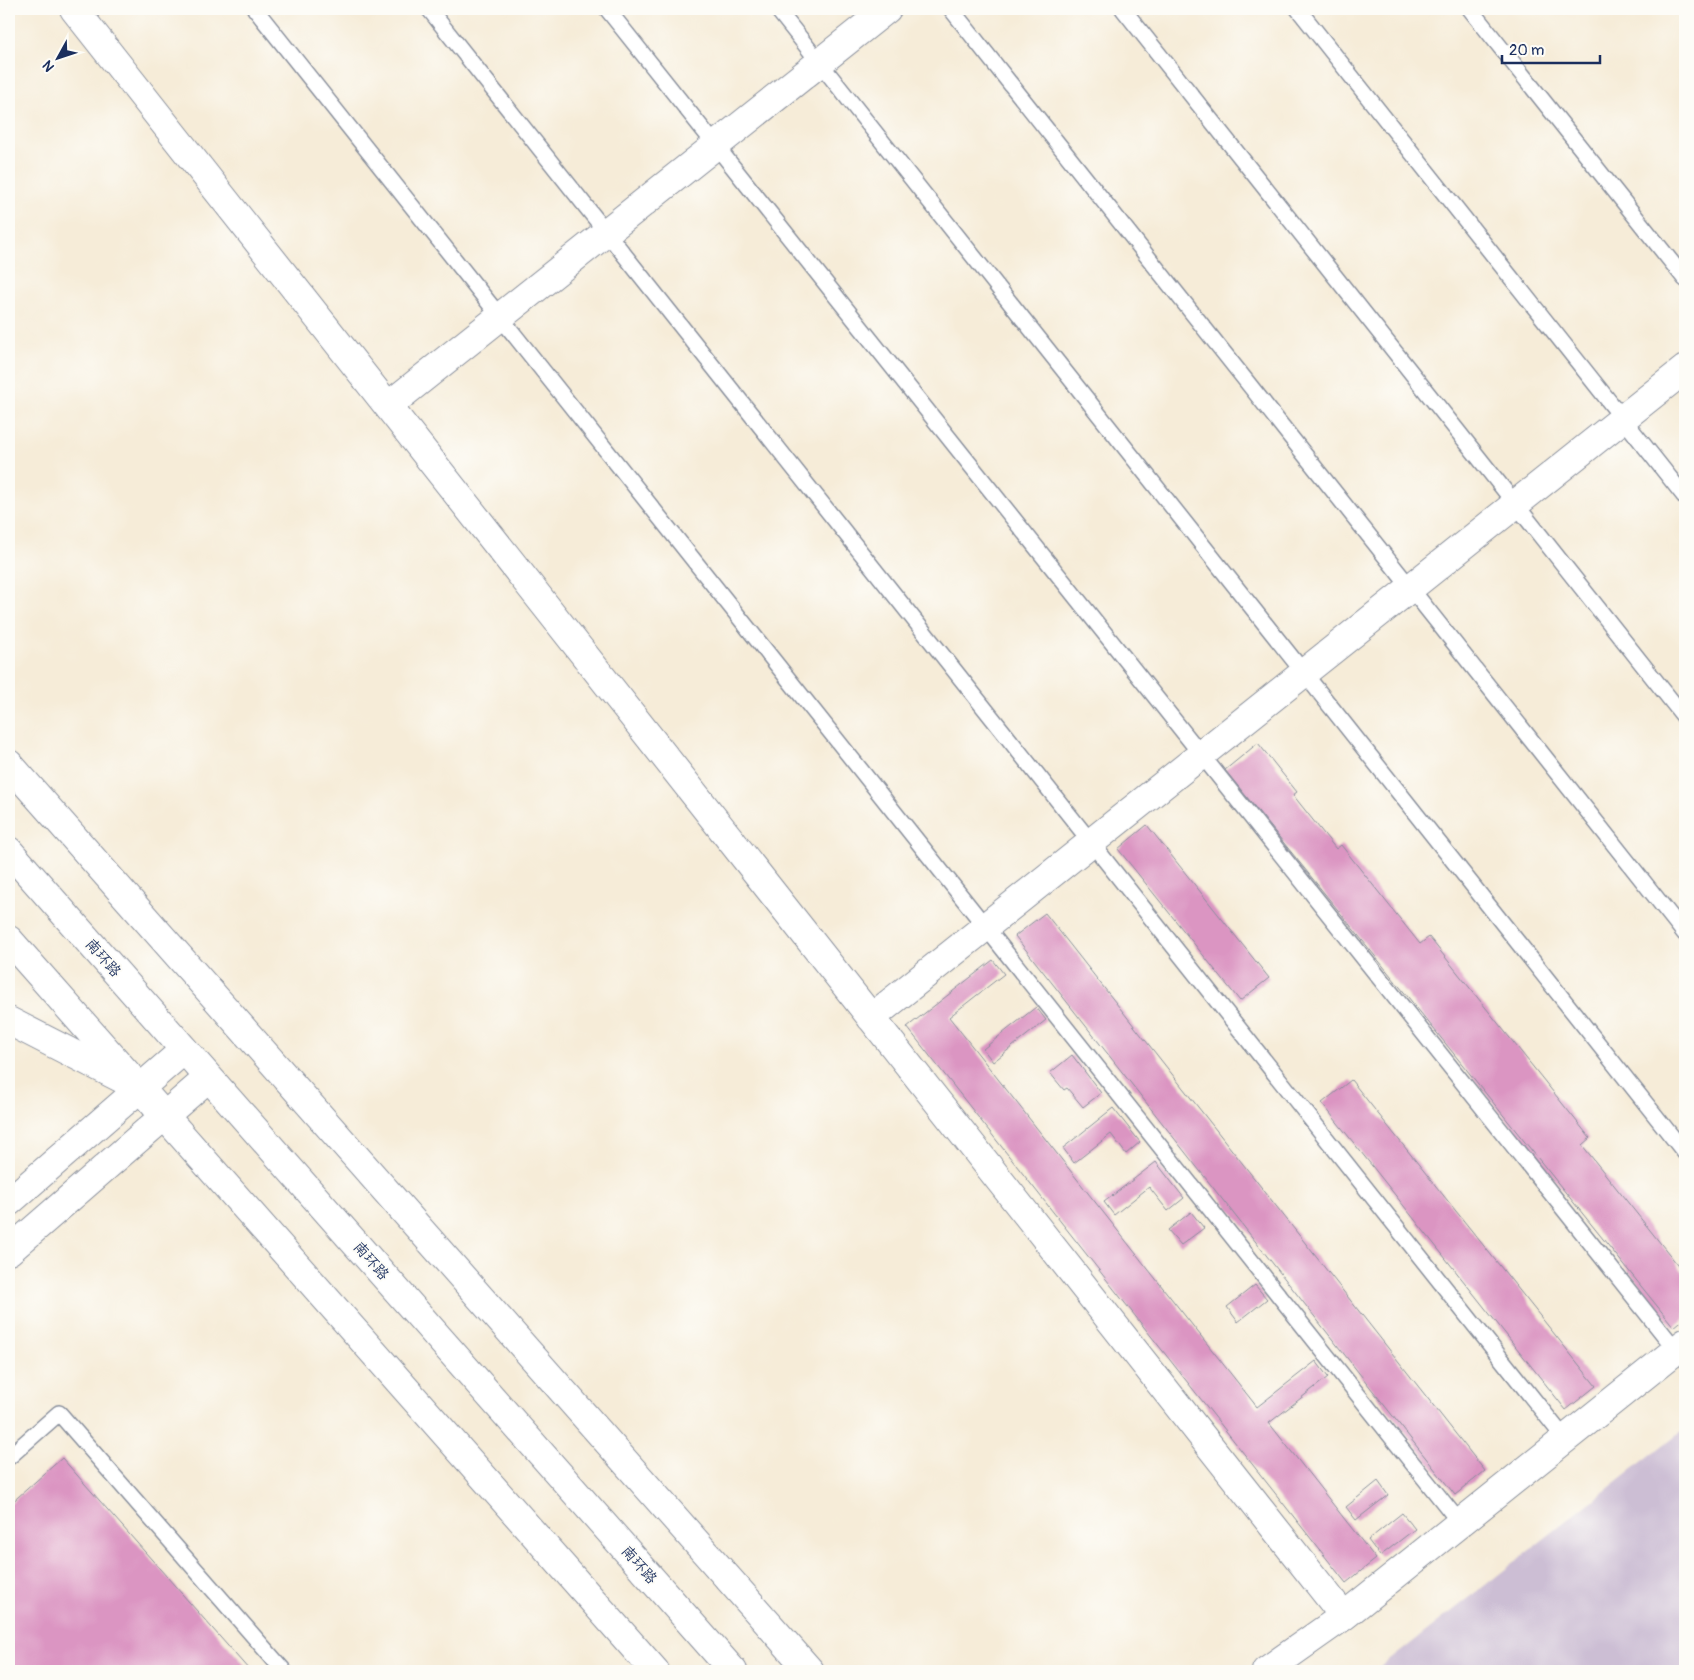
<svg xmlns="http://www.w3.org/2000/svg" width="1694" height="1680" font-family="Pangolin,'LXGW WenKai TC',sans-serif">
	<rect width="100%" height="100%" fill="#fdfcf7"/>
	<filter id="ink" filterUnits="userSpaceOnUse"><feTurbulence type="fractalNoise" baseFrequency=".02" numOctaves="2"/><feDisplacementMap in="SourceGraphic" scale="10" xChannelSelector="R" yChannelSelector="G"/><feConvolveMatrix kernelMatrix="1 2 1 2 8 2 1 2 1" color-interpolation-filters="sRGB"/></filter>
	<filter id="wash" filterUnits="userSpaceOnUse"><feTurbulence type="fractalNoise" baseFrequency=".0096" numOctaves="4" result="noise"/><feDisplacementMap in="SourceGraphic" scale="20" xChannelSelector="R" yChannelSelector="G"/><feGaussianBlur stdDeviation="1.12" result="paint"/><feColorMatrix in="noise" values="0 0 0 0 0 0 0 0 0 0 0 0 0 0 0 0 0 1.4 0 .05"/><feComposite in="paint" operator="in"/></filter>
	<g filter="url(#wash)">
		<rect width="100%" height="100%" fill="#f6ecd8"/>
		<!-- industrial -->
		<path fill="#ccbed4" d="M1685 1428V1671H1376Z"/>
		<g id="blocks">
			<!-- building -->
			<path fill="#db95c2" d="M1258 743 1297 792 1293 795 1336 849 1341 845 1420 944 1429 937 1590 1138 1582 1145 1685 1274V1318L1674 1327 1225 770Z
				M1147 825 1269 978 1240 1001 1118 849Z
				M1045 913 1485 1471 1455 1495 1015 936Z
				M993 960 1004 974 949 1017 1257 1407 1316 1361 1328 1377 1269 1423 1376 1559 1346 1583 907 1027Z
				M1036 1007 1046 1020 993 1062 983 1049Z
				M1072 1055 1101 1093 1083 1107 1067 1088 1064 1090 1050 1073Z
				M1351 1080 1596 1386 1566 1410 1322 1103Z
				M1113 1108 1140 1142 1126 1154 1111 1134 1074 1163 1063 1148Z
				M1156 1162 1184 1198 1168 1211 1149 1187 1114 1215 1104 1202Z
				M1191 1212 1204 1228 1181 1245 1168 1230Z
				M1255 1285 1267 1299 1238 1322 1227 1307Z
				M62 1458 250 1671H9V1505Z
				M1378 1481 1388 1495 1356 1520 1346 1507Z
				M1402 1513 1415 1529 1380 1556 1368 1540Z"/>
		</g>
	</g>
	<g filter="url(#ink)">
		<use href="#blocks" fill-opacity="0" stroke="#888e9b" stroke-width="1"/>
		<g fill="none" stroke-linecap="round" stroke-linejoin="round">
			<defs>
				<path id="lane" d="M255 9 1460 1523
					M429 9 1565 1439
					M607 9 1676 1350
					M777 9 1685 1153
					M951 9 1685 934
					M1123 9 1685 718
					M1298 9 1685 497
					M1470 9 1685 279
					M9 1457 59 1413 284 1671"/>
				<path id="street" d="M74 9 1344 1616
					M388 406 887 9
					M9 764 810 1671
					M871 1018 1685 369
					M9 1021 140 1088
					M1266 1671 1344 1616 1685 1343"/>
				<path id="secondary" d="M9 1202 184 1050
					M9 1251 208 1078"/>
				<path id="primary" d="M9 851 733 1671
					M9 940 655 1671"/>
			</defs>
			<!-- lane casing -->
			<use href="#lane" stroke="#888e9b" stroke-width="18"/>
			<!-- street casing -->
			<use href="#street" stroke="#888e9b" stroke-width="30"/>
			<!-- secondary casing -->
			<use href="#secondary" stroke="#888e9b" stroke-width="30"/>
			<!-- primary casing -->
			<use href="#primary" stroke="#888e9b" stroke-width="30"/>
			<!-- lane -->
			<use href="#lane" stroke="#fff" stroke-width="15"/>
			<!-- street -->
			<use href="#street" stroke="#fff" stroke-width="28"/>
			<!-- secondary -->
			<use href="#secondary" stroke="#fff" stroke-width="28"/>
			<!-- primary -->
			<use href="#primary" stroke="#fff" stroke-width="28"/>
		</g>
	</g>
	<g text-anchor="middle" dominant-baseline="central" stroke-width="4" stroke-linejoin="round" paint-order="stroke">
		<!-- street labels -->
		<g font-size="15" fill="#1b2f5e" stroke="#fdfcf7">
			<text transform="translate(103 958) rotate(49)">南环路</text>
			<text transform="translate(371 1261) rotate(49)">南环路</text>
			<text transform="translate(639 1565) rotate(49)">南环路</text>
		</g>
	</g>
	<!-- margin -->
	<rect width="1694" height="1680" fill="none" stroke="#fdfcf7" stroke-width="30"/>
	<!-- north arrow -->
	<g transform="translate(58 58) rotate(230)" stroke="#fdfcf7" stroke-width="4" paint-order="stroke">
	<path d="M0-4L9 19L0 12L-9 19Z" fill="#1b2f5e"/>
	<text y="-8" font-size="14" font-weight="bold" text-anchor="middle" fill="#1b2f5e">N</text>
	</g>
	<!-- scale -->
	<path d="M1502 55v8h98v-8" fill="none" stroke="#1b2f5e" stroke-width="2.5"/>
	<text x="1509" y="55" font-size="15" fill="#1b2f5e" stroke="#fdfcf7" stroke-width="4" paint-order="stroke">20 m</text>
</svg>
